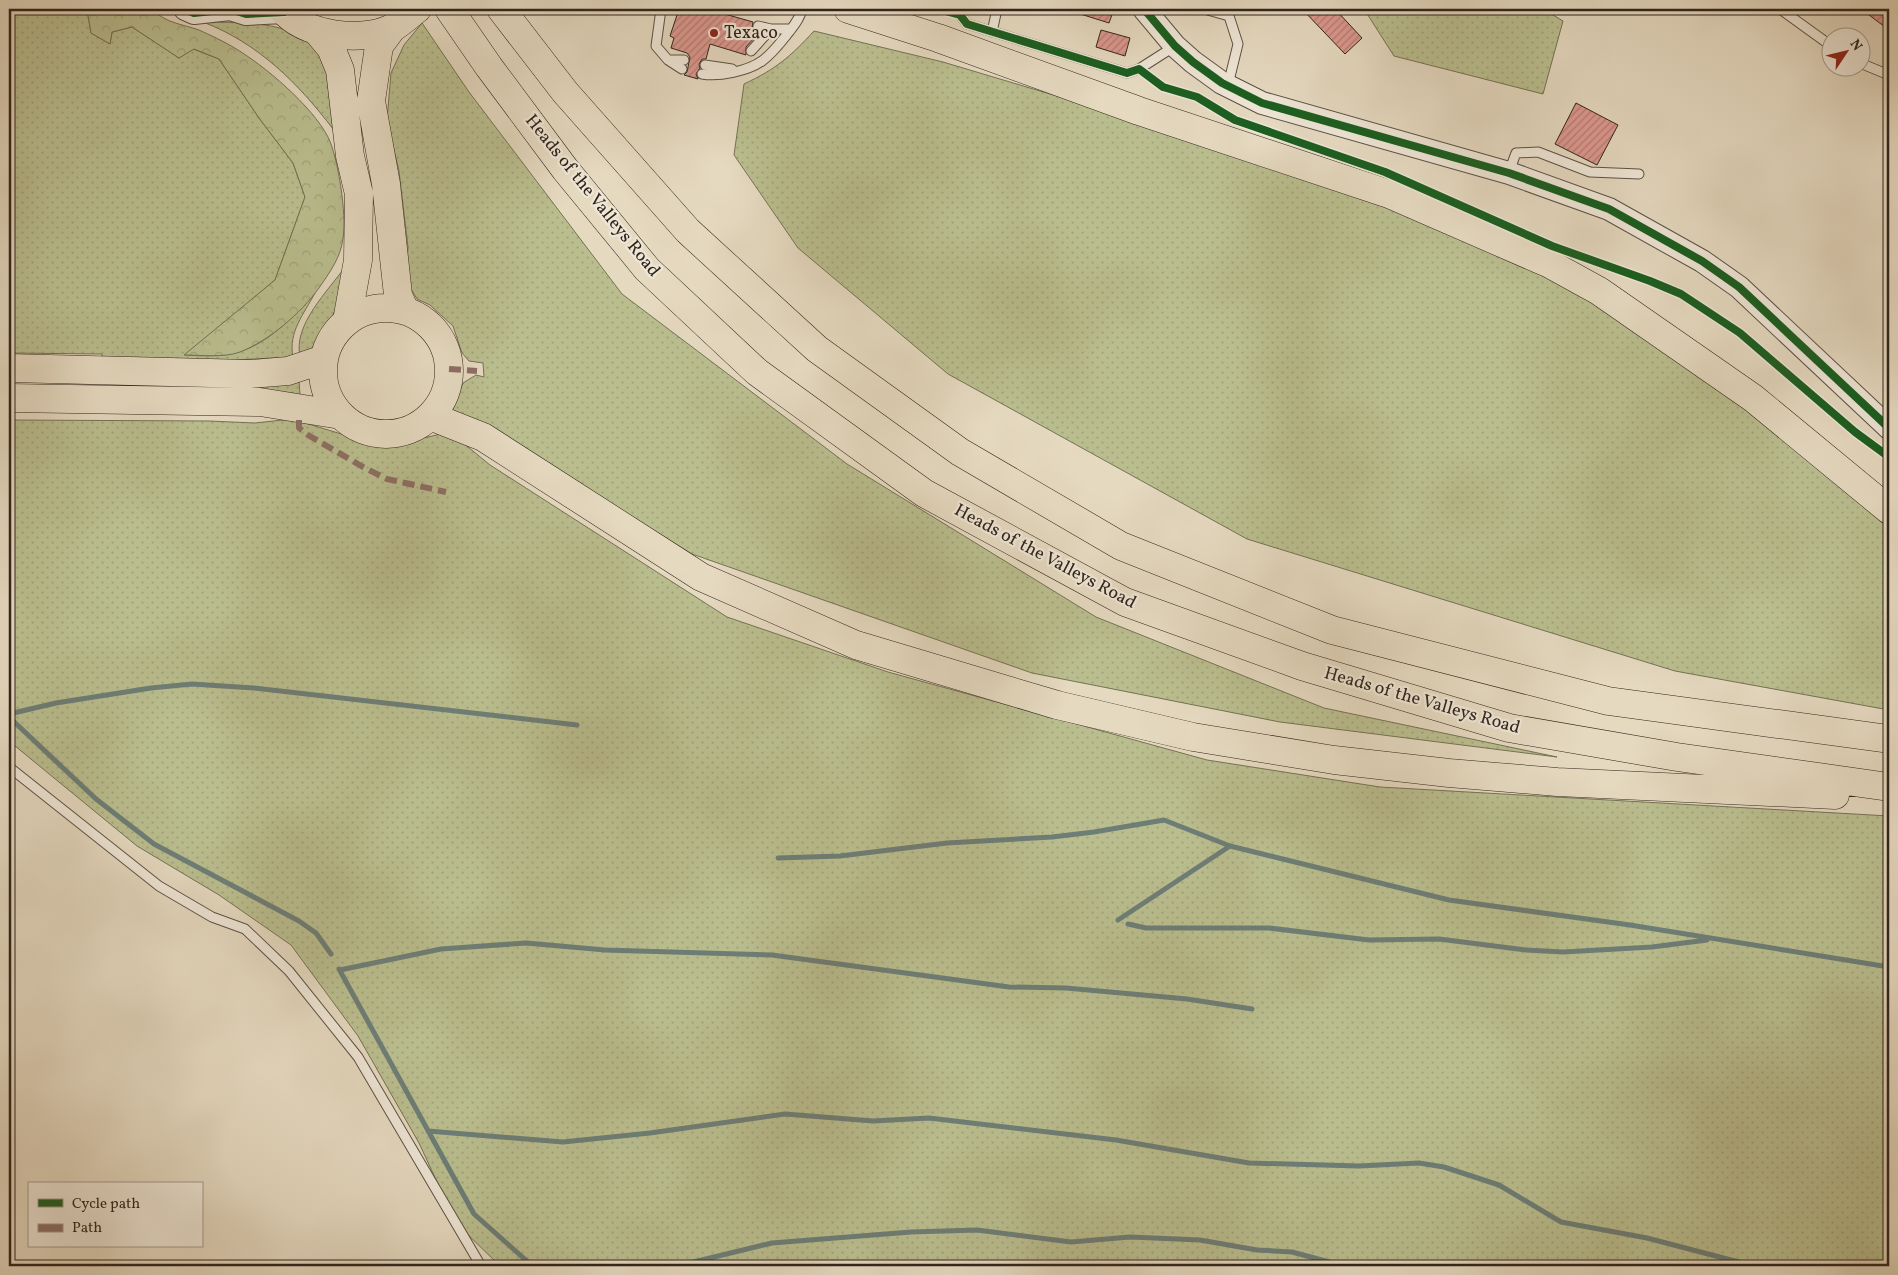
<svg xmlns="http://www.w3.org/2000/svg" width="1898" height="1275" font-family="Vollkorn,serif">
	<defs>
		<pattern id="grass-dots" width="8" height="8" patternUnits="userSpaceOnUse" patternTransform="scale(1.25)"><rect width="8" height="8" fill="#babe8f"/><path d="M2 2h.1M6 6h.1" fill="none" stroke="#a0a37b" stroke-width="1.8" stroke-linecap="round"/></pattern>
		<pattern id="forest-crowns" width="20" height="18" patternUnits="userSpaceOnUse" patternTransform="scale(1.25)"><rect width="20" height="18" fill="#babe8f"/><path d="M2 6a3 3 0 1 1 6 0M12 15a3 3 0 1 1 6 0" fill="none" stroke="#a0a37b"/></pattern>
		<pattern id="building-hatch" width="6" height="6" patternUnits="userSpaceOnUse" patternTransform="scale(1.25)"><rect width="6" height="6" fill="#dc988f"/><path d="M-1 1l2-2M0 6l6-6M5 7l2-2" fill="none" stroke="#b37c74"/></pattern>
	</defs>
	<rect width="100%" height="100%" fill="#e5d9c0"/>
	<filter id="stains"><feTurbulence type="fractalNoise" baseFrequency=".004" numOctaves="4"/><feColorMatrix values="0 0 0 0 .2 0 0 0 0 .09 0 0 0 0 .02 0 0 0 .5 -.17"/></filter>
	<radialGradient id="worn" r=".72"><stop offset=".6" stop-color="#630" stop-opacity="0"/><stop offset="1" stop-color="#630" stop-opacity=".3"/></radialGradient>
	<!-- grass -->
	<path fill="url(#grass-dots)" stroke="#757255" d="M9 9H87L91 33 110 44 112 32 132 27 179 58 193 49 219 59 259 118 293 163 305 197 275 280 185 355C201 356 223 357 239 352 269 343 295 315 315 293 304 314 288 332 293 357L233 360 102 361V354L9 353Z
		M1364 9H1543L1563 21 1543 94 1394 56Z
		M203 22C244 23 315 18 327 72 331 90 331 110 333 129 298 83 258 43 203 22Z
		M422 23 469 92 622 294 847 464 1096 617 1324 708 1557 757 1280 722 1032 673 692 554 490 428 452 410 463 383 476 375 484 377 483 363 469 361 462 353 453 326 430 305 417 299 406 280 408 247 399 171 387 120 391 73 404 45Z
		M814 31 943 62 1164 128 1387 206 1485 245 1581 295 1710 378 1889 518V710L1675 671 1247 539 948 374 798 248 734 155 744 84C776 69 790 57 814 31Z
		M345 267C339 300 332 339 300 356 293 325 328 291 345 267Z
		M299 380 300 395 153 390V385L232 386Z
		M292 419 384 447 441 434 462 442 490 465 727 617 888 672 1207 760 1380 787 1889 816V1266H500L456 1223 419 1143 358 1036 291 945 219 895 137 846 9 741V420L209 421 255 423Z"/>
	<!-- forest -->
	<path fill="url(#forest-crowns)" stroke="#757255" d="M87 9H152C165 23 182 24 199 30 210 35 223 41 233 47 264 65 312 106 328 137 338 157 347 215 343 238 341 257 330 272 319 288 300 314 270 340 240 352 224 358 201 355 184 355L275 280 305 197 293 163 259 118 219 59 194 49 179 58 132 27 112 32 110 44 91 33Z"/>
	<g fill="none" stroke-linecap="round" stroke-linejoin="round">
		<!-- stream -->
		<path stroke="#6d7e77" stroke-width="5" d="M9 714 56 703 151 688 192 684 254 688 577 725
			M9 717 96 799 154 844 299 921 316 933 331 954
			M778 858 840 856 947 843 1052 837 1094 832 1164 820 1230 846 1449 900 1630 925 1889 967
			M1118 920 1230 846
			M1128 924 1146 928H1269L1369 940 1439 939 1526 950 1563 952 1652 947 1707 940
			M339 969 474 1214 528 1262 530 1266
			M340 970 441 949 526 943 605 950 772 955 1009 987 1066 988 1187 999 1252 1009
			M428 1131 563 1142 650 1133 785 1114 873 1121 929 1118 1116 1140 1249 1163 1359 1166 1419 1163 1444 1167 1499 1185 1561 1222 1647 1238 1754 1266
			M677 1266 772 1243 911 1232 977 1230 1071 1242 1130 1237 1200 1240 1257 1250 1292 1252 1344 1266"/>
	</g>
	<!-- building -->
	<path fill="url(#building-hatch)" stroke="#30251b" d="M679 9 697 12 698 9H707L753 22 752 28 757 32 755 37 746 47V55L710 44 706 59H702L699 64 700 68 696 74 698 79 684 75 687 72 690 57 687 53 671 48 674 38 670 36Z
		M1075 9H1114L1109 23 1074 12Z
		M1302 9H1335L1362 38 1345 54Z
		M1861 9H1889V30Z
		M1101 30 1130 38 1125 56 1096 47Z
		M1576 103 1618 125 1597 165 1555 144Z"/>
	<g fill="none" stroke-linecap="round" stroke-linejoin="round">
		<defs>
			<path id="service" d="M661 9 656 46 668 60 682 69
				M1204 9 1229 16 1238 44 1228 85
				M1780 9 1830 45
				M960 15 967 24 1127 73 1139 69 1175 46
				M758 26 771 29
				M992 32 997 9
				M751 51 771 29H791
				M668 60H684
				M1860 63 1889 75
				M705 65 732 69
				M702 74C719 77 748 71 762 61 773 53 781 42 789 32 795 24 800 18 802 9
				M1509 172 1516 153 1538 152 1590 172 1639 174
				M9 767 159 886 212 917 245 929 289 971 358 1057 481 1266"/>
			<path id="tertiary" d="M185 9 194 13 230 9 246 14 284 12
				M1144 9 1175 46 1193 62 1222 83 1262 103 1509 173 1609 209 1702 261 1739 287 1889 428"/>
			<path id="trunk" d="M282 9C305 36 361 43 392 28 401 23 409 15 417 9
				M449 9 489 67 565 169 647 269 757 372 924 493 1125 602 1302 666 1509 728 1677 757 1889 787
				M501 9 565 92 688 231 817 349 960 452 1121 546 1332 630 1608 701 1889 739
				M848 9 938 38 1139 111 1389 194 1550 264 1599 291 1753 398 1889 510
				M393 27 379 46 371 101 386 184 398 295 405 311
				M316 30 331 48 340 70 350 156 359 194 358 260 347 321
				M323 371a63 63 0 1 1 126 0a63 63 0 1 1-126 0Z
				M9 368 250 374 288 371 324 359
				M9 398 260 402 341 415
				M430 416 483 437 701 577 856 645 1057 705 1193 737 1334 760 1449 773 1557 782 1835 795"/>
		</defs>
		<!-- service casing -->
		<use href="#service" stroke="#5d5244" stroke-width="11"/>
		<!-- tertiary casing -->
		<use href="#tertiary" stroke="#5d5244" stroke-width="24"/>
		<!-- trunk casing -->
		<use href="#trunk" stroke="#30251b" stroke-width="29"/>
		<!-- service -->
		<use href="#service" stroke="#eee6d6" stroke-width="9"/>
		<!-- tertiary -->
		<use href="#tertiary" stroke="#eee6d6" stroke-width="22"/>
		<!-- trunk -->
		<use href="#trunk" stroke="#e5d9c0" stroke-width="28"/>
		<!-- quiet -->
		<path stroke="#8d6e63" stroke-width="6" stroke-dasharray="12 6" stroke-linecap="butt" d="M449 369 477 371
			M299 420V428L308 435 363 467 387 479 446 492"/>
		<defs>
			<path id="cycleway" d="M185 9 194 13 230 9 246 14 284 12
				M938 9 960 15 967 24 1127 73 1139 69 1163 87 1197 97 1235 120 1385 172 1552 246 1650 281 1681 294 1740 333 1855 432 1889 457
				M1144 9 1175 46 1193 62 1222 83 1262 103 1509 173 1609 209 1702 261 1739 287 1889 428"/>
		</defs>
		<!-- cycleway casing -->
		<use href="#cycleway" stroke="#eee6d6" stroke-width="11"/>
		<!-- cycleway -->
		<use href="#cycleway" stroke="#1b5e20" stroke-width="8"/>
	</g>
	<!-- markers -->
	<circle fill="#8f2418" stroke="#eee6d6" stroke-width="2" cx="714" cy="33" r="5"/>
	<g text-anchor="middle" dominant-baseline="central" stroke-width="4.5" stroke-linejoin="round" paint-order="stroke">
		<!-- poi labels -->
		<g font-size="18" fill="#30251b" stroke="#eee6d6" text-anchor="start">
			<text x="724" y="33">Texaco</text>
		</g>
		<!-- street labels -->
		<g font-size="18" fill="#30251b" stroke="#eee6d6">
			<text transform="translate(592 196) rotate(51)">Heads of the Valleys Road</text>
			<text transform="translate(1045 557) rotate(28)">Heads of the Valleys Road</text>
			<text transform="translate(1422 701) rotate(16)">Heads of the Valleys Road</text>
		</g>
	</g>
	<!-- margin -->
	<rect width="1898" height="1275" fill="none" stroke="#e5d9c0" stroke-width="30"/>
	<rect x="10" y="10" width="1878" height="1255" fill="none" stroke="#30251b" stroke-width="2.5"/>
	<rect x="15" y="15" width="1868" height="1245" fill="none" stroke="#30251b"/>
	<!-- legend -->
	<rect x="28" y="1182" width="175" height="65" fill="#eee6d6" stroke="#a2998b"/>
	<rect x="38" y="1199" width="25" height="8" fill="#1b5e20" stroke="#a2998b"/>
	<text x="72" y="1208" font-size="15" fill="#30251b">Cycle path</text>
	<rect x="38" y="1224" width="25" height="8" fill="#8d6e63" stroke="#a2998b"/>
	<text x="72" y="1232" font-size="15" fill="#30251b">Path</text>
	<!-- north arrow -->
	<g transform="translate(1846 52) rotate(55)"><circle r="24" fill="#eee6d6" stroke="#a2998b"/>
	<path d="M0-4L9 19L0 12L-9 19Z" fill="#8f2418"/>
	<text y="-8" font-size="14" font-weight="bold" text-anchor="middle" fill="#30251b">N</text>
	</g>
	<rect width="100%" height="100%" filter="url(#stains)"/>
	<rect width="100%" height="100%" fill="url(#worn)"/>
</svg>
